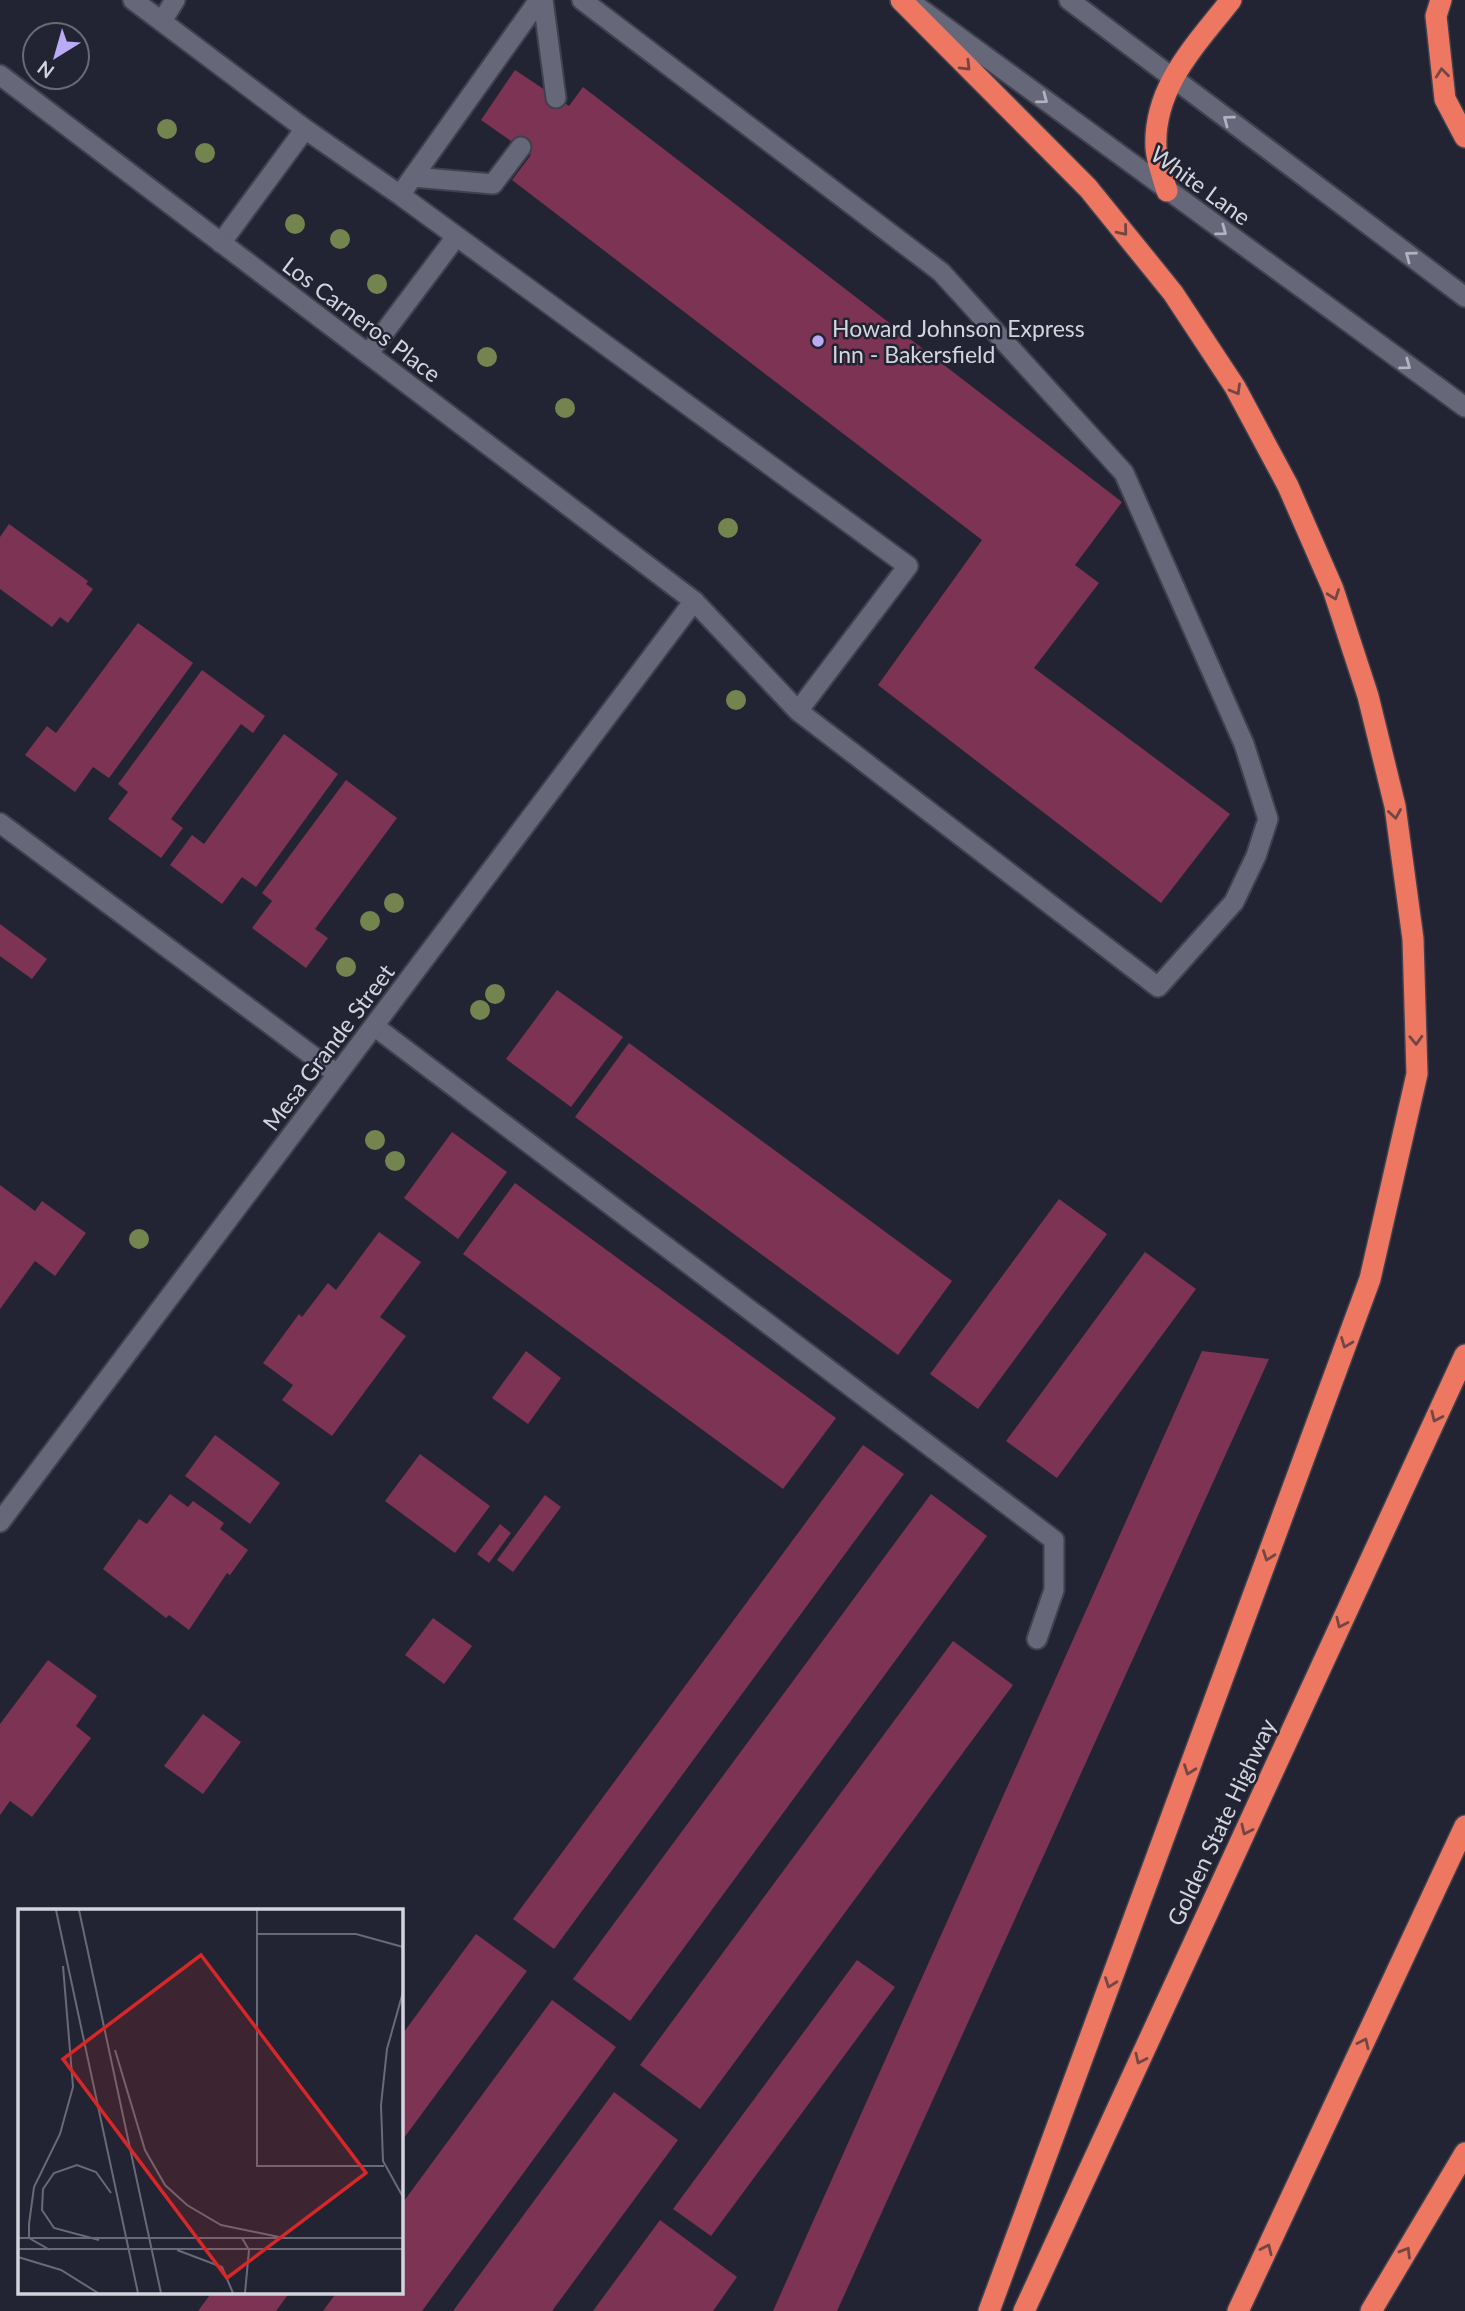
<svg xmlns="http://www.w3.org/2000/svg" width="1465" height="2311" font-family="Lato,sans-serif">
	<rect width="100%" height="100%" fill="#232433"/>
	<!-- building -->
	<path fill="#7d3354" d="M515 70 569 106 583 87 1122 502 1075 565 1099 583 1034 668 1230 814 1161 903 878 685 982 540 512 180 531 155 481 120Z
		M9 524 88 581 86 584 93 589 68 623 60 617 52 627 0 589V537Z
		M138 623 193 663 109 778 93 767 75 792 25 755 47 726 56 733Z
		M202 670 265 716 253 733 241 724 171 819 183 828 161 858 108 819 128 792 118 784Z
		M284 734 338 774 256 887 242 877 222 904 170 865 192 835 204 844Z
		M346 780 397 818 315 929 328 938 306 968 252 928 272 901 262 893Z
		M0 924 47 959 32 979 0 956Z
		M557 990 623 1037 571 1107 506 1059Z
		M629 1043 952 1281 898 1355 575 1117Z
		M452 1132 507 1172 458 1239 404 1198Z
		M515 1183 836 1418 783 1489 463 1254Z
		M0 1185 35 1211 42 1201 86 1233 55 1276 35 1261 0 1309Z
		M1059 1199 1107 1234 978 1409 930 1374Z
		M379 1232 421 1262 380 1317 406 1336 332 1436 282 1400 293 1385 263 1363 299 1314 302 1317 328 1283 336 1290Z
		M1145 1252 1196 1289 1057 1478 1006 1441Z
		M526 1351 561 1378 528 1424 492 1398Z
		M1202 1351 1269 1359 837 2311H773Z
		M215 1435 280 1483 250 1524 185 1476Z
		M863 1445 904 1474 554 1949 513 1919Z
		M420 1454 490 1506 455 1553 385 1501Z
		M170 1494 188 1507 193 1501 224 1523 220 1529 248 1550 230 1575 227 1573 189 1630 169 1615 166 1618 103 1569 139 1519 147 1524Z
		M931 1494 987 1536 630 2021 573 1979Z
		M545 1495 561 1507 513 1572 497 1560Z
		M500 1524 511 1533 489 1563 477 1554Z
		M433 1618 472 1646 444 1684 405 1655Z
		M953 1641 1013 1685 700 2109 640 2065Z
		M48 1660 97 1696 76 1726 91 1738 32 1817 10 1801 0 1815V1724Z
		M203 1714 241 1742 203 1794 164 1766Z
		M476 1934 527 1971 401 2142V2036Z
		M857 1960 895 1987 711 2236 673 2209Z
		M552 2000 616 2047 422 2311H323L337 2292H401V2205Z
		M614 2092 678 2140 552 2311H453Z
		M660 2220 737 2277 713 2311H593Z
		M212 2292H290L276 2311H198Z"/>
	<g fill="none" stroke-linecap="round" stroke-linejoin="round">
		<defs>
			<path id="service" d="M133 0 305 129
				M539 0 400 195 908 566 798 711 1158 987 1234 902 1256 856 1268 819 1244 744 1124 473 941 272 582 0
				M543 0 556 98
				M162 21 175 0
				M413 177 493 184 521 147
				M221 243 305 129 400 195
				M368 354 456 237
				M694 601 798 711
				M0 823 337 1074
				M374 1026 1054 1540V1590L1037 1639"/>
			<path id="minor" d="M0 75 694 601 0 1522"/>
			<path id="secondary" d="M1069 0 1465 297
				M915 5 1465 407"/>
			<path id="motorway" d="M901 0 1088 188 1173 293 1235 387 1288 486 1333 589 1368 696 1395 806 1413 939 1417 1074 1370 1279 989 2311
				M1441 0 1436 16 1445 99 1465 137
				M1167 191C1163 177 1157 162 1156 148 1153 87 1196 45 1231 0
				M1024 2311 1465 1355
				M1238 2311 1465 1826
				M1371 2311 1465 2153"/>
		</defs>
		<!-- service casing -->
		<use href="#service" stroke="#40414e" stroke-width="23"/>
		<!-- minor casing -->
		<use href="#minor" stroke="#40414e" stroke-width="23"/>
		<!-- secondary casing -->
		<use href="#secondary" stroke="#40414e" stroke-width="23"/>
		<!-- motorway casing -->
		<use href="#motorway" stroke="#40414e" stroke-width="24"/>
		<!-- service -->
		<use href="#service" stroke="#666779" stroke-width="19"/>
		<!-- minor -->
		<use href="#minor" stroke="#666779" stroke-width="19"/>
		<!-- secondary -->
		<use href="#secondary" stroke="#666779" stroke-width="19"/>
		<!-- motorway -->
		<use href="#motorway" stroke="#ee7761" stroke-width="21"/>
	</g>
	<!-- trees -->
	<g fill="#74844f">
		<circle cx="167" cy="129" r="10"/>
		<circle cx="205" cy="153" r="10"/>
		<circle cx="295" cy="224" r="10"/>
		<circle cx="340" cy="239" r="10"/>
		<circle cx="377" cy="284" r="10"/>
		<circle cx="487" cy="357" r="10"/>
		<circle cx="565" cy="408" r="10"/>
		<circle cx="728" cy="528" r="10"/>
		<circle cx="736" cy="700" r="10"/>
		<circle cx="394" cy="903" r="10"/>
		<circle cx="370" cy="921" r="10"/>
		<circle cx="346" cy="967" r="10"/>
		<circle cx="495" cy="994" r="10"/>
		<circle cx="480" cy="1010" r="10"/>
		<circle cx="375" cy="1140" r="10"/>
		<circle cx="395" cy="1161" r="10"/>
		<circle cx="139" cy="1239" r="10"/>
	</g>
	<!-- one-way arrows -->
	<defs><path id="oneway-chevron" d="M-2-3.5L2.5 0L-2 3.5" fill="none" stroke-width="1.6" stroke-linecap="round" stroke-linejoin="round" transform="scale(1.75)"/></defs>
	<g stroke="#744545">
		<use href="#oneway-chevron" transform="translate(966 66) rotate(45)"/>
		<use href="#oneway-chevron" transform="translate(1442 73) rotate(-96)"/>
		<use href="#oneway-chevron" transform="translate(1123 231) rotate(51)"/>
		<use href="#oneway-chevron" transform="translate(1236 390) rotate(60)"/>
		<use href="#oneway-chevron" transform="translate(1334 595) rotate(70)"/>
		<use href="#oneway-chevron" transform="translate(1395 814) rotate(81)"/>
		<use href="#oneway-chevron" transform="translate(1416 1040) rotate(88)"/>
		<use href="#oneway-chevron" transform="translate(1346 1343) rotate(111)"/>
		<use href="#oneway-chevron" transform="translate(1436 1417) rotate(115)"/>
		<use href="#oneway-chevron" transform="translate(1268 1556) rotate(110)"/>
		<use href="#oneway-chevron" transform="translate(1341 1623) rotate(115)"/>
		<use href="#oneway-chevron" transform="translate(1189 1770) rotate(110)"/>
		<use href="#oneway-chevron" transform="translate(1246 1830) rotate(115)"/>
		<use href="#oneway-chevron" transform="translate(1110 1983) rotate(110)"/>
		<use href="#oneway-chevron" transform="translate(1364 2043) rotate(-65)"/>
		<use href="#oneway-chevron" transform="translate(1140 2059) rotate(115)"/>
		<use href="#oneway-chevron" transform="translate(1267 2249) rotate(-65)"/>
		<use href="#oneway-chevron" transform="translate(1406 2252) rotate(-59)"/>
	</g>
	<g stroke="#b2b3c0">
		<use href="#oneway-chevron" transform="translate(1043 99) rotate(37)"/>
		<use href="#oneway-chevron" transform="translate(1228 120) rotate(-143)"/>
		<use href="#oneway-chevron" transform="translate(1222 231) rotate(36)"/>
		<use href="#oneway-chevron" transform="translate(1410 256) rotate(-143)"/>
		<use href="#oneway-chevron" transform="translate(1406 365) rotate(36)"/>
	</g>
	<!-- markers -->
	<circle fill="#bbaaf6" stroke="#232433" stroke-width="2.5" cx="818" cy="341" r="7"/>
	<g text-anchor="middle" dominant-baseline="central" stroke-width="5" stroke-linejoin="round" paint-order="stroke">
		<!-- street labels -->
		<g font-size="23" fill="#d3d4de" stroke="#232433">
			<text transform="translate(1201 185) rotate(36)">White Lane</text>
			<text transform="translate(362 319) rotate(37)">Los Carneros Place</text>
			<text transform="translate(328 1047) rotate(-53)">Mesa Grande Street</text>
			<text transform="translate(1221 1822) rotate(-65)">Golden State Highway</text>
		</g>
		<!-- poi labels -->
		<g font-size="23" fill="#d3d4de" stroke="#232433" text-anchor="start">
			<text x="832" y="328">Howard Johnson Express<tspan x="832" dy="26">Inn - Bakersfield</tspan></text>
		</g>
	</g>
	<!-- overview -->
	<g transform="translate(18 1909)">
		<rect width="385" height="385" fill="#232433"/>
		<path fill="none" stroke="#696a77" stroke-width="2" d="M38 1 120 384M61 1 143 384M239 1V257H366M239 25H338L385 38M385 83 369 140 363 196 365 252 385 288M97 141 127 241 147 276 169 296 203 316 266 329M0 329H385M224 329 231 341 227 384M81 331 36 319 24 301 25 280 36 264 59 256 78 263 93 284M0 340H385M32 341 11 329V315L16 278 42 225 55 178 45 57M159 341 204 358 215 384M0 348 43 361 80 384"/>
		<path fill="#d62828" fill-opacity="0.15" stroke="#d62828" stroke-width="3.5" d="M183 46 348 264 209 369 45 150Z"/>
		<rect width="385" height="385" fill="none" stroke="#d3d4de" stroke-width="3.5"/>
	</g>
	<!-- north arrow -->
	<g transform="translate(56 56) rotate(217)"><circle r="33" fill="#232433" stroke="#696a77" stroke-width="2"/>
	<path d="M0-5L12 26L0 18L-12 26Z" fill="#bbaaf6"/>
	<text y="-10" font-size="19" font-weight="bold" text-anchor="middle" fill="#d3d4de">N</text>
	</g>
</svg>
